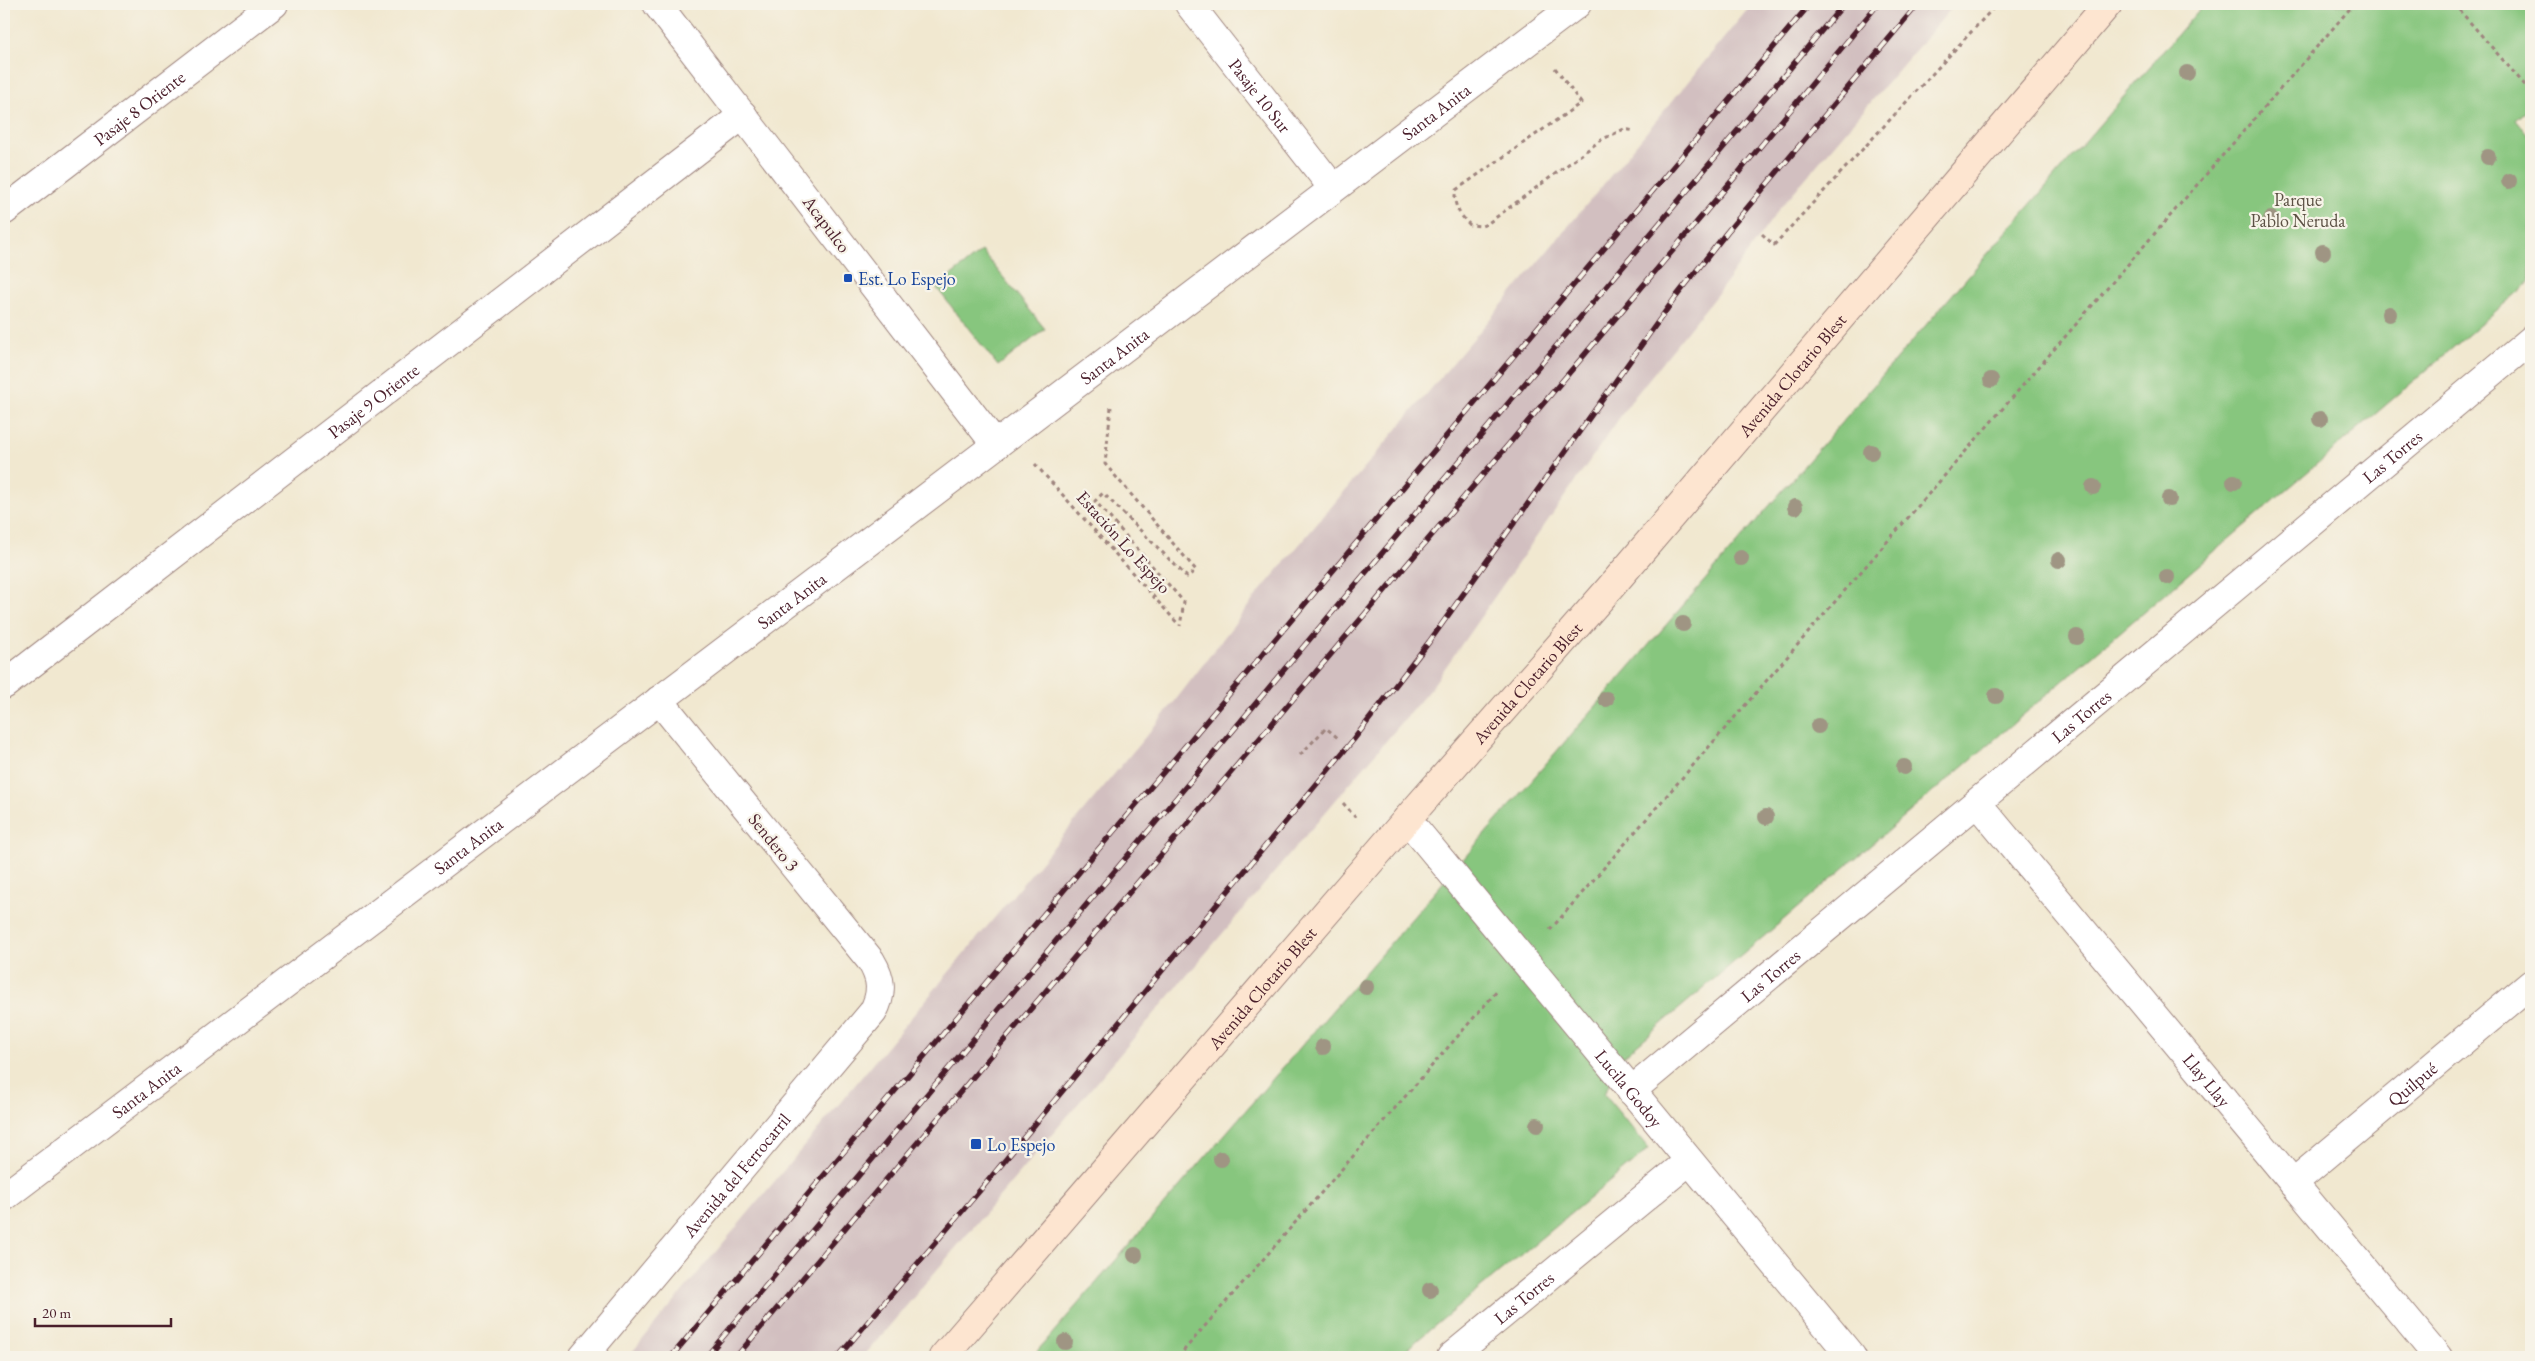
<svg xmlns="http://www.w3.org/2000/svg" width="2535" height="1361" font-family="'EB Garamond',serif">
	<rect width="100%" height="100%" fill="#f7f3e8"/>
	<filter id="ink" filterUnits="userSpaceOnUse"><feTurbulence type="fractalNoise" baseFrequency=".02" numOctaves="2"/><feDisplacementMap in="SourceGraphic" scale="10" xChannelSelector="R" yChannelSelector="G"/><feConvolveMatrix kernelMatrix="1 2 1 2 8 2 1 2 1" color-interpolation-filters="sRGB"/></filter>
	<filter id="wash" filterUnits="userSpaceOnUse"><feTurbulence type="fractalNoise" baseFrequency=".0096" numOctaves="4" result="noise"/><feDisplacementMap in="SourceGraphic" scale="20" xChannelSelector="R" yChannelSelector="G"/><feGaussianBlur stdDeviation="1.12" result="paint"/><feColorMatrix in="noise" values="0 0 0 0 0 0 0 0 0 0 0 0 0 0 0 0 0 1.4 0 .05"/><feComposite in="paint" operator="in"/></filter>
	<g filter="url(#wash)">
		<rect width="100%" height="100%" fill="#f1e8d0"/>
		<!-- industrial -->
		<path fill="#d2bfc0" d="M1752 4H1955L1780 208 1722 288 1632 400 1431 688 863 1357H628L1171 706 1256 596 1598 191Z"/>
		<!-- green -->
		<path fill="#87c67e" stroke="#687254" d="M2204 4H2531V107L2516 120 2531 138V281L1624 1056 1604 1094 1649 1149 1397 1357H1032Z
			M982 251 1045 329 998 366 936 287Z"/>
	</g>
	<g filter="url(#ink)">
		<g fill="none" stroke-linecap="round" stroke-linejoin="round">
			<defs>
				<g id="minor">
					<path id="s1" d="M1189 4 1333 188"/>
					<path id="s2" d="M4 211 274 4"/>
					<path id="s3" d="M996 445 1577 4"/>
					<path id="s4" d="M4 685 743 115"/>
					<path id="s5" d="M1977 803 2438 1357"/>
					<path id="s6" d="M1407 819 1852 1357"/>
					<path id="s7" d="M1631 1091 2531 340"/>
					<path id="s8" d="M2293 1183 2531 984"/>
					<path id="s9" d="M583 1357 873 1012C883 993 882 979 871 961L659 700"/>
					<path id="s10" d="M1451 1357 1689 1161"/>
				</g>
				<g id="tertiary">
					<path id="s11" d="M4 1197 996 445 657 4"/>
				</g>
				<g id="secondary">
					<path id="s12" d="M943 1357 1407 819 1609 589 2108 4"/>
				</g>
			</defs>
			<!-- minor casing -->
			<use href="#minor" stroke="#9e847e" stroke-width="30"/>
			<!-- tertiary casing -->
			<use href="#tertiary" stroke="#9e847e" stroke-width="30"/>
			<!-- secondary casing -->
			<use href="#secondary" stroke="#9e847e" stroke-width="30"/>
			<!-- path -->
			<path stroke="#9e847e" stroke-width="3" stroke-dasharray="4 4" stroke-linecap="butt" d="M2454 4 2531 92
				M1555 68 1581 103 1456 190C1452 205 1460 215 1470 225L1482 226 1487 224 1601 140 1624 129 1635 131
				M1762 234 1774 245 1997 4
				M1111 407 1105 464 1196 570 1187 577 1103 493 1095 501 1184 602 1180 626
				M1035 464 1179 625
				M1300 755 1326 728 1338 738
				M1343 803 1355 817
				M1550 930 2354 4
				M1178 1357 1498 990"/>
			<!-- minor -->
			<use href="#minor" stroke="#fff" stroke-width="28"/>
			<!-- tertiary -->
			<use href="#tertiary" stroke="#fff" stroke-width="28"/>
			<!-- secondary -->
			<use href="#secondary" stroke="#fde5d0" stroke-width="28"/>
			<defs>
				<path id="rail" d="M671 1357 1810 4
					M706 1357 1844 4
					M736 1357 1735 177 1878 4
					M838 1357 987 1182 1354 739 1429 642 1675 298 1727 232 1918 4"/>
			</defs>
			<!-- rail casing -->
			<use href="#rail" stroke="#4a1f2b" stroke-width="5.5"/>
			<!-- rail -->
			<use href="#rail" stroke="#f7f3e8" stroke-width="4" stroke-dasharray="11" stroke-linecap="butt"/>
		</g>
		<!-- trees -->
		<g fill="#9f9583">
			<circle cx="2187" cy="73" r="8"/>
			<circle cx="2488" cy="157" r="8"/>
			<circle cx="2509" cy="181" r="8"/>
			<circle cx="2271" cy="219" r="8"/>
			<circle cx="2323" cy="252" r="8"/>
			<circle cx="2389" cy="314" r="8"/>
			<circle cx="1991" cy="380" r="8"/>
			<circle cx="2320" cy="419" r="8"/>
			<circle cx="1871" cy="452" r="8"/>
			<circle cx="2234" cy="482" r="8"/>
			<circle cx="2093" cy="487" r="8"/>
			<circle cx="2169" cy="499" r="8"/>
			<circle cx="1795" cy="507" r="8"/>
			<circle cx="1741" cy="558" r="8"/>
			<circle cx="2059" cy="560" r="8"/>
			<circle cx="2167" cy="577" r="8"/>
			<circle cx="1683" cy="624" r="8"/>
			<circle cx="2077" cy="637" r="8"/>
			<circle cx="1996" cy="696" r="8"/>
			<circle cx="1606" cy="699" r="8"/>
			<circle cx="1818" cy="726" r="8"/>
			<circle cx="1904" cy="767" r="8"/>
			<circle cx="1766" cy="817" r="8"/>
			<circle cx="1366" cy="987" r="8"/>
			<circle cx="1323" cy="1047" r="8"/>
			<circle cx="1537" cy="1125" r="8"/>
			<circle cx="1221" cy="1159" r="8"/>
			<circle cx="1135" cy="1255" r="8"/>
			<circle cx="1430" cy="1290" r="8"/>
			<circle cx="1065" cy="1342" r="8"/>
		</g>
	</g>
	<!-- markers -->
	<g fill="#1a4fb4" stroke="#f7f3e8" stroke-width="2">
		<rect x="843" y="273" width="10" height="10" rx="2.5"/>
		<rect x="970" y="1138" width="12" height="12" rx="2.5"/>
	</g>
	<g text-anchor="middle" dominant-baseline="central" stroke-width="4.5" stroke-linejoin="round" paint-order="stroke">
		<!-- street labels -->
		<g font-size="18" fill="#4a1f2b" stroke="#f7f3e8">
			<text stroke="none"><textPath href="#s1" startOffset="116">Pasaje 10 Sur</textPath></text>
			<text stroke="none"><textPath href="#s2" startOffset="170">Pasaje 8 Oriente</textPath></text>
			<text stroke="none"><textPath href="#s3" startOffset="552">Santa Anita</textPath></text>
			<text transform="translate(827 224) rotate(53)">Acapulco</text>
			<text stroke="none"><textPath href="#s3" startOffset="148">Santa Anita</textPath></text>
			<text stroke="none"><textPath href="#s12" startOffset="1298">Avenida Clotario Blest</textPath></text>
			<text stroke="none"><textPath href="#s4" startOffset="466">Pasaje 9 Oriente</textPath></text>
			<text stroke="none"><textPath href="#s7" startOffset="991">Las Torres</textPath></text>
			<text transform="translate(1124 542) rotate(48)">Estación Lo Espejo</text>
			<text stroke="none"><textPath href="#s11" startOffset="988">Santa Anita</textPath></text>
			<text stroke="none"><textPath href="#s12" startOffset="892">Avenida Clotario Blest</textPath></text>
			<text stroke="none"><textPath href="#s7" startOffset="586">Las Torres</textPath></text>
			<text transform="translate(774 842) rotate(51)">Sendero 3</text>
			<text stroke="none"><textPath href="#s11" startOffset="582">Santa Anita</textPath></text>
			<text stroke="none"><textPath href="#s7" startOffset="181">Las Torres</textPath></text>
			<text stroke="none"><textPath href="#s12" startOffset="488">Avenida Clotario Blest</textPath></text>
			<text stroke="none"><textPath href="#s5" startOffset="360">Llay Llay</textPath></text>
			<text stroke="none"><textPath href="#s8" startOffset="155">Quilpué</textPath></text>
			<text stroke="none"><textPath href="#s6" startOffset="349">Lucila Godoy</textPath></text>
			<text stroke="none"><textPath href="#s11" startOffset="178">Santa Anita</textPath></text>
			<text stroke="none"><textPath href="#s9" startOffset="238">Avenida del Ferrocarril</textPath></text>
			<text stroke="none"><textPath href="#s10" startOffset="94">Las Torres</textPath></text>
		</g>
		<!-- park labels -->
		<g font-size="18" fill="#5c5144" stroke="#f7f3e8">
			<text x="2298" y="199">Parque<tspan x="2298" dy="21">Pablo Neruda</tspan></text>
		</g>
		<!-- transit labels -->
		<g font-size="18" fill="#164399" stroke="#f7f3e8" text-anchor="start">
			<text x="858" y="278">Est. Lo Espejo</text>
			<text x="987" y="1144">Lo Espejo</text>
		</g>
	</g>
	<!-- margin -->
	<rect width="2535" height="1361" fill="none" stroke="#f7f3e8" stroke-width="20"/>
	<!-- scale -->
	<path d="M35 1318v8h136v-8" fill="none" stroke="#4a1f2b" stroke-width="2.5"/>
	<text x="42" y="1318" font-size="15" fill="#4a1f2b" stroke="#f7f3e8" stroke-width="4" paint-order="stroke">20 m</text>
</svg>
